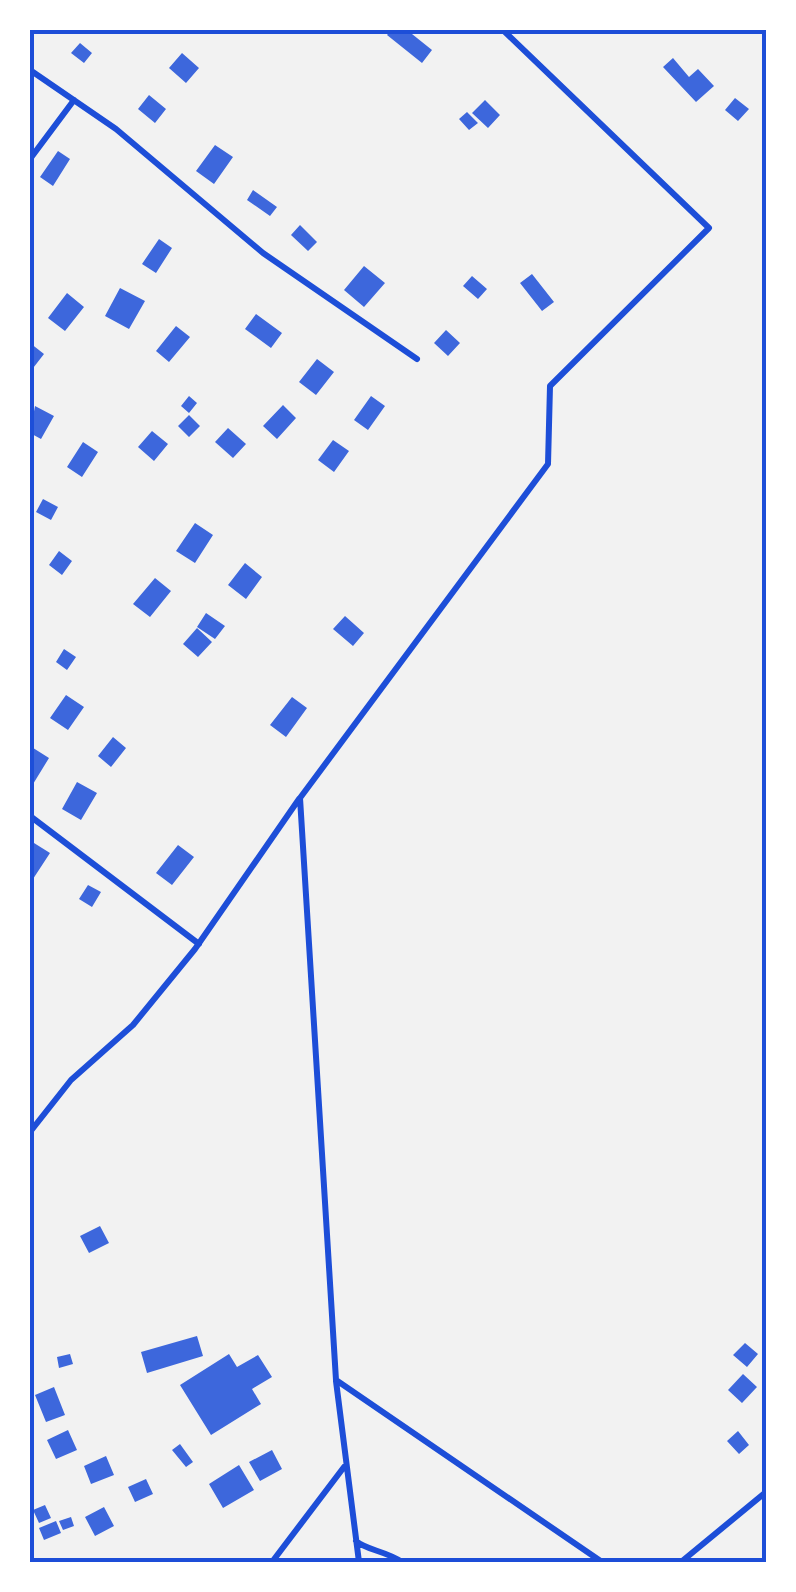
<svg xmlns="http://www.w3.org/2000/svg" width="796" height="1592" font-family="Karla,sans-serif">
	<rect width="100%" height="100%" fill="#f2f2f2"/>
	<!-- building -->
	<path fill="#3d67dc" d="M391 30H407L432 50 422 63 387 35Z
		M80 43 92 53 84 63 71 53Z
		M182 53 199 68 186 83 169 68Z
		M673 58 689 77 698 69 714 86 696 102 663 67Z
		M149 95 166 109 155 123 138 109Z
		M735 98 749 109 738 121 725 110Z
		M485 100 500 115 488 128 472 113Z
		M467 112 478 123 469 130 459 119Z
		M215 145 233 157 214 184 196 171Z
		M58 151 70 159 53 186 40 177Z
		M253 190 277 207 270 216 247 200Z
		M300 225 317 242 308 251 291 235Z
		M159 239 172 248 156 273 142 264Z
		M364 266 385 283 364 307 344 290Z
		M532 274 554 302 542 311 520 283Z
		M472 276 487 289 478 299 463 286Z
		M120 288 145 301 129 329 105 316Z
		M67 293 84 307 65 331 48 318Z
		M256 314 282 333 271 348 245 329Z
		M176 326 190 337 169 362 156 351Z
		M446 330 460 343 448 356 434 343Z
		M30 343 44 354 30 372Z
		M317 359 334 372 316 395 299 382Z
		M189 396 197 403 189 413 181 406Z
		M371 396 385 406 368 430 354 420Z
		M283 405 296 418 277 439 263 426Z
		M35 406 54 416 41 439 30 433Z
		M189 415 200 426 189 437 178 426Z
		M228 428 246 444 233 458 215 442Z
		M152 431 168 444 154 461 138 447Z
		M333 440 349 451 334 472 318 460Z
		M83 442 98 452 82 477 67 467Z
		M43 499 58 507 51 520 36 512Z
		M195 523 213 535 195 563 176 551Z
		M59 551 72 561 62 575 49 565Z
		M245 563 262 577 246 599 228 585Z
		M155 578 171 591 150 617 133 604Z
		M206 613 225 626 215 639 197 627Z
		M345 616 364 633 353 646 333 629Z
		M197 628 212 642 198 657 183 644Z
		M64 649 76 657 67 670 56 662Z
		M66 695 84 707 68 730 50 718Z
		M292 697 307 708 286 737 270 725Z
		M113 737 126 748 111 767 98 756Z
		M30 746 49 758 30 789Z
		M77 782 97 793 81 820 62 809Z
		M34 843 50 853 33 879 30 849Z
		M178 845 194 857 172 885 156 873Z
		M88 885 101 892 92 907 79 899Z
		M100 1226 109 1243 89 1253 80 1236Z
		M197 1336 203 1356 147 1373 141 1352Z
		M745 1343 758 1354 747 1367 733 1355Z
		M70 1354 73 1364 59 1368 57 1357Z
		M229 1354 237 1367 258 1355 272 1377 252 1389 261 1404 211 1435 180 1385Z
		M743 1374 757 1387 742 1403 728 1390Z
		M54 1387 65 1415 46 1422 35 1395Z
		M68 1430 77 1450 56 1459 47 1440Z
		M738 1431 749 1445 739 1454 727 1441Z
		M180 1444 193 1462 186 1467 172 1450Z
		M272 1450 282 1469 260 1481 249 1462Z
		M106 1456 114 1475 91 1484 84 1466Z
		M239 1465 254 1490 223 1508 209 1484Z
		M146 1479 153 1494 135 1502 128 1487Z
		M45 1505 51 1518 39 1523 33 1510Z
		M104 1507 114 1526 95 1536 85 1517Z
		M71 1517 74 1526 63 1530 59 1521Z
		M56 1521 61 1533 44 1540 39 1528Z"/>
	<g fill="none" stroke-linecap="round" stroke-linejoin="round">
		<!-- minor -->
		<path stroke="#1d4ed8" stroke-width="6" d="M503 30 709 228 550 386 548 464 300 798 336 1380 602 1562
			M30 70 116 129 263 253 417 359
			M30 159 74 100
			M30 816 199 944
			M30 1132 71 1080 133 1025 195 949 299 799
			M336 1381 359 1562
			M356 1541C366 1550 386 1551 402 1562
			M272 1562 344 1467
			M681 1562 766 1492"/>
	</g>
	<!-- border -->
	<rect width="796" height="1592" fill="none" stroke="#ffffff" stroke-width="65"/>
	<rect x="32" y="32" width="732" height="1528" fill="none" stroke="#1d4ed8" stroke-width="4"/>
</svg>
